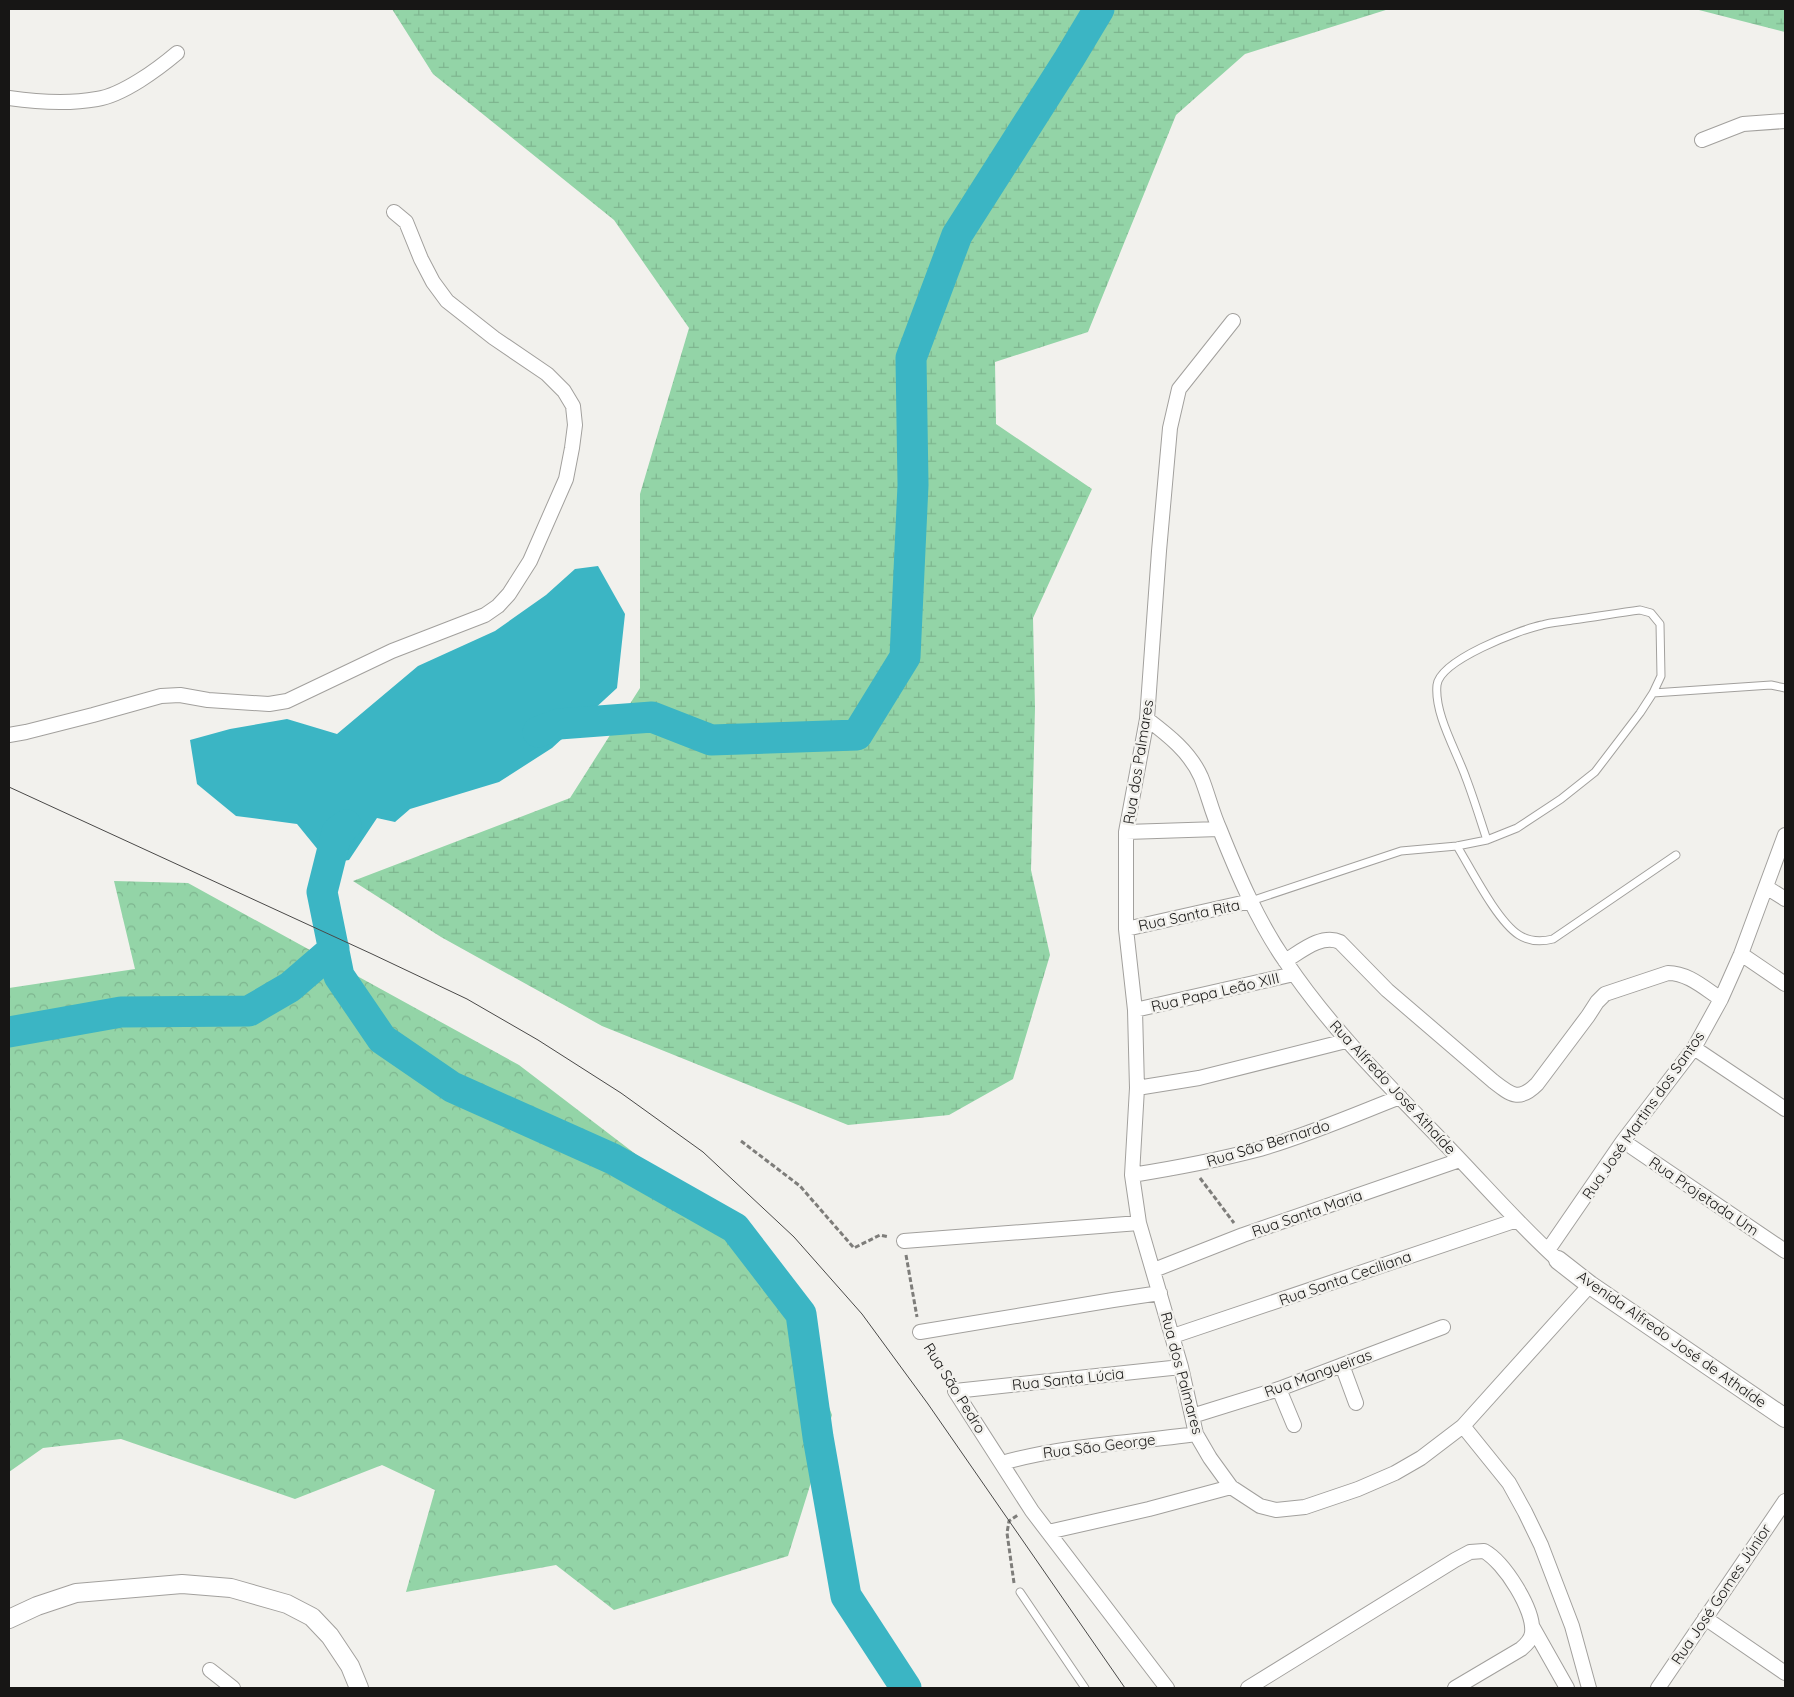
<svg xmlns="http://www.w3.org/2000/svg" width="1794" height="1697" font-family="Quicksand,sans-serif">
	<defs>
		<pattern id="forest-crowns" width="20" height="18" patternUnits="userSpaceOnUse" patternTransform="scale(1.25)"><rect width="20" height="18" fill="#93d4a7"/><path d="M2 6a3 3 0 1 1 6 0M12 15a3 3 0 1 1 6 0" fill="none" stroke="#7eb58f"/></pattern>
		<pattern id="wetland-marsh" width="20" height="14" patternUnits="userSpaceOnUse" patternTransform="scale(1.25)"><rect width="20" height="14" fill="#93d4a7"/><path d="M1 5h8M5 5V1M11 12h8M15 12V8" fill="none" stroke="#7eb58f"/></pattern>
	</defs>
	<rect width="100%" height="100%" fill="#f2f1ed"/>
	<!-- forest -->
	<path fill="url(#forest-crowns)" d="M114 881 188 883 519 1065 773 1259 832 1415 788 1556 614 1610 556 1565 406 1592 435 1490 382 1465 295 1499 121 1439 43 1448 9 1472V988L135 969Z"/>
	<!-- wetland -->
	<path fill="url(#wetland-marsh)" d="M392 9H1389L1245 54 1176 115 1088 332 995 362 996 424 1092 489 1033 618 1035 708 1031 870 1050 955 1013 1079 949 1115 848 1125 602 1026 441 937 353 881 570 798 640 688V494L689 328 614 220 433 74Z
		M1695 9H1785V32Z"/>
	<!-- water -->
	<path fill="#3bb5c4" d="M598 566 625 614 617 688 552 748 499 782 410 809 395 822 377 818 349 860 318 865 319 851 297 824 236 816 197 784 190 740 230 729 287 719 337 734 418 666 495 631 546 595 575 569Z"/>
	<g fill="none" stroke-linecap="round" stroke-linejoin="round">
		<!-- river -->
		<path stroke="#3bb5c4" stroke-width="31" d="M538 732 559 724 652 717 711 740 857 735 905 657 913 485 911 358 957 235 1069 59 1099 9
			M346 825 337 832 322 892 339 976 382 1039 452 1087 613 1159 735 1228 801 1314 818 1437 846 1596 906 1688
			M9 1032 121 1012 249 1011 290 987 334 949"/>
		<defs>
			<path id="service" d="M1653 693 1771 685 1785 688
				M1457 846C1471 869 1497 921 1519 935 1530 942 1541 942 1553 939L1676 855
				M1251 901 1401 851 1457 846 1487 840 1517 828 1561 799 1595 772 1640 713 1653 693 1661 676 1660 624 1651 613 1640 610C1617 613 1595 617 1572 620 1562 622 1552 622 1542 625 1519 630 1440 660 1437 685 1434 714 1457 752 1466 778 1474 799 1480 819 1487 840
				M1020 1592 1085 1688"/>
			<path id="minor" d="M9 98C37 102 69 104 97 99 123 95 158 69 177 53
				M1702 140 1743 124 1785 121
				M1233 321 1179 389 1170 428 1159 551 1147 719 1126 832V929L1135 1010 1137 1088 1132 1175 1139 1223 1181 1367 1196 1434 1210 1458 1231 1487 1260 1506 1276 1510 1305 1507 1358 1489 1395 1473 1421 1458 1463 1426 1590 1285
				M1147 719C1168 735 1190 752 1201 777 1208 794 1212 813 1220 830 1238 875 1258 922 1286 962 1331 1029 1389 1086 1445 1144 1483 1183 1518 1224 1558 1260
				M9 735 26 732 93 715 161 696 180 695 208 700 269 704 287 701 392 651 485 615 498 606 509 594 530 561 566 479 572 448 575 425 573 406 564 391 547 374 494 338 447 301 433 282 421 259 406 222 394 212
				M1126 832 1219 829
				M1766 887 1785 899
				M1126 929 1251 901
				M1741 954 1785 984
				M1285 961C1300 952 1322 933 1340 942L1387 990 1493 1081C1511 1095 1519 1102 1537 1084L1588 1016 1597 1002 1605 994 1668 973C1688 973 1704 988 1721 999
				M1135 1010 1294 974
				M1694 1048 1785 1109
				M1137 1088 1199 1078 1346 1041
				M1623 1141 1785 1251
				M1132 1175C1176 1168 1218 1160 1260 1149 1308 1135 1354 1115 1400 1097
				M904 1241 1139 1223
				M1548 1250 1623 1141 1694 1048 1721 999 1741 954 1785 835
				M1154 1270 1243 1235 1460 1160
				M920 1332 1113 1300 1160 1293
				M1173 1336 1517 1220
				M1342 1365 1356 1403
				M1279 1389 1294 1425
				M1192 1416 1279 1389 1443 1327
				M1463 1426 1509 1483 1525 1512 1541 1545 1572 1626 1589 1688
				M1002 1463C1065 1445 1132 1443 1196 1434
				M1048 1532 1149 1509 1231 1487
				M1705 1618 1785 1673
				M1532 1626 1567 1688
				M210 1670 233 1688
				M1167 1688 1032 1511 955 1391 1181 1367
				M1248 1688 1455 1560 1470 1552 1484 1551C1504 1562 1535 1610 1532 1633 1531 1640 1527 1644 1521 1649L1455 1688
				M1658 1688 1785 1501"/>
			<path id="tertiary" d="M1558 1260 1590 1285 1785 1418
				M9 1619 37 1606 76 1593 182 1584 231 1588 287 1604 312 1617 330 1636 350 1666 359 1688"/>
		</defs>
		<!-- service casing -->
		<use href="#service" stroke="#a2a09d" stroke-width="9"/>
		<!-- minor casing -->
		<use href="#minor" stroke="#a2a09d" stroke-width="16"/>
		<!-- tertiary casing -->
		<use href="#tertiary" stroke="#a2a09d" stroke-width="20"/>
		<!-- path -->
		<path stroke="#7e7d7a" stroke-width="3" stroke-dasharray="5 2.5" stroke-linecap="butt" d="M741 1141 800 1186 854 1248 880 1235 889 1237
			M1200 1178 1234 1223
			M906 1255 917 1317
			M928 1346 948 1379
			M1014 1583 1007 1533 1009 1521 1018 1515"/>
		<!-- service -->
		<use href="#service" stroke="#fff" stroke-width="7"/>
		<!-- minor -->
		<use href="#minor" stroke="#fff" stroke-width="14"/>
		<!-- tertiary -->
		<use href="#tertiary" stroke="#fff" stroke-width="18"/>
		<!-- tram -->
		<path stroke="#4a4948" stroke-width="1" d="M9 787 372 954 467 999 538 1040 621 1093 703 1152 794 1237 862 1314 928 1404 1125 1688"/>
	</g>
	<g text-anchor="middle" dominant-baseline="central" stroke-width="5" stroke-linejoin="round" paint-order="stroke">
		<!-- street labels -->
		<g font-size="15" fill="#171615" stroke="#f2f1ed">
			<text transform="translate(1138 762) rotate(-81)">Rua dos Palmares</text>
			<text transform="translate(1189 915) rotate(-12)">Rua Santa Rita</text>
			<text transform="translate(1215 992) rotate(-13)">Rua Papa Leão XIII</text>
			<text transform="translate(1393 1087) rotate(47)">Rua Alfredo José Athaíde</text>
			<text transform="translate(1643 1115) rotate(-55)">Rua José Martins dos Santos</text>
			<text transform="translate(1268 1143) rotate(-17)">Rua São Bernardo</text>
			<text transform="translate(1704 1196) rotate(34)">Rua Projetada Um</text>
			<text transform="translate(1307 1213) rotate(-19)">Rua Santa Maria</text>
			<text transform="translate(1345 1278) rotate(-19)">Rua Santa Ceciliana</text>
			<text transform="translate(1672 1339) rotate(35)">Avenida Alfredo José de Athaíde</text>
			<text transform="translate(1182 1373) rotate(75)">Rua dos Palmares</text>
			<text transform="translate(1318 1373) rotate(-20)">Rua Mangueiras</text>
			<text transform="translate(1068 1379) rotate(-6)">Rua Santa Lúcia</text>
			<text transform="translate(955 1388) rotate(58)">Rua São Pedro</text>
			<text transform="translate(1099 1446) rotate(-7)">Rua São George</text>
			<text transform="translate(1721 1594) rotate(-56)">Rua José Gomes Júnior</text>
		</g>
	</g>
	<!-- border -->
	<rect width="1794" height="1697" fill="none" stroke="#171615" stroke-width="20"/>
</svg>
